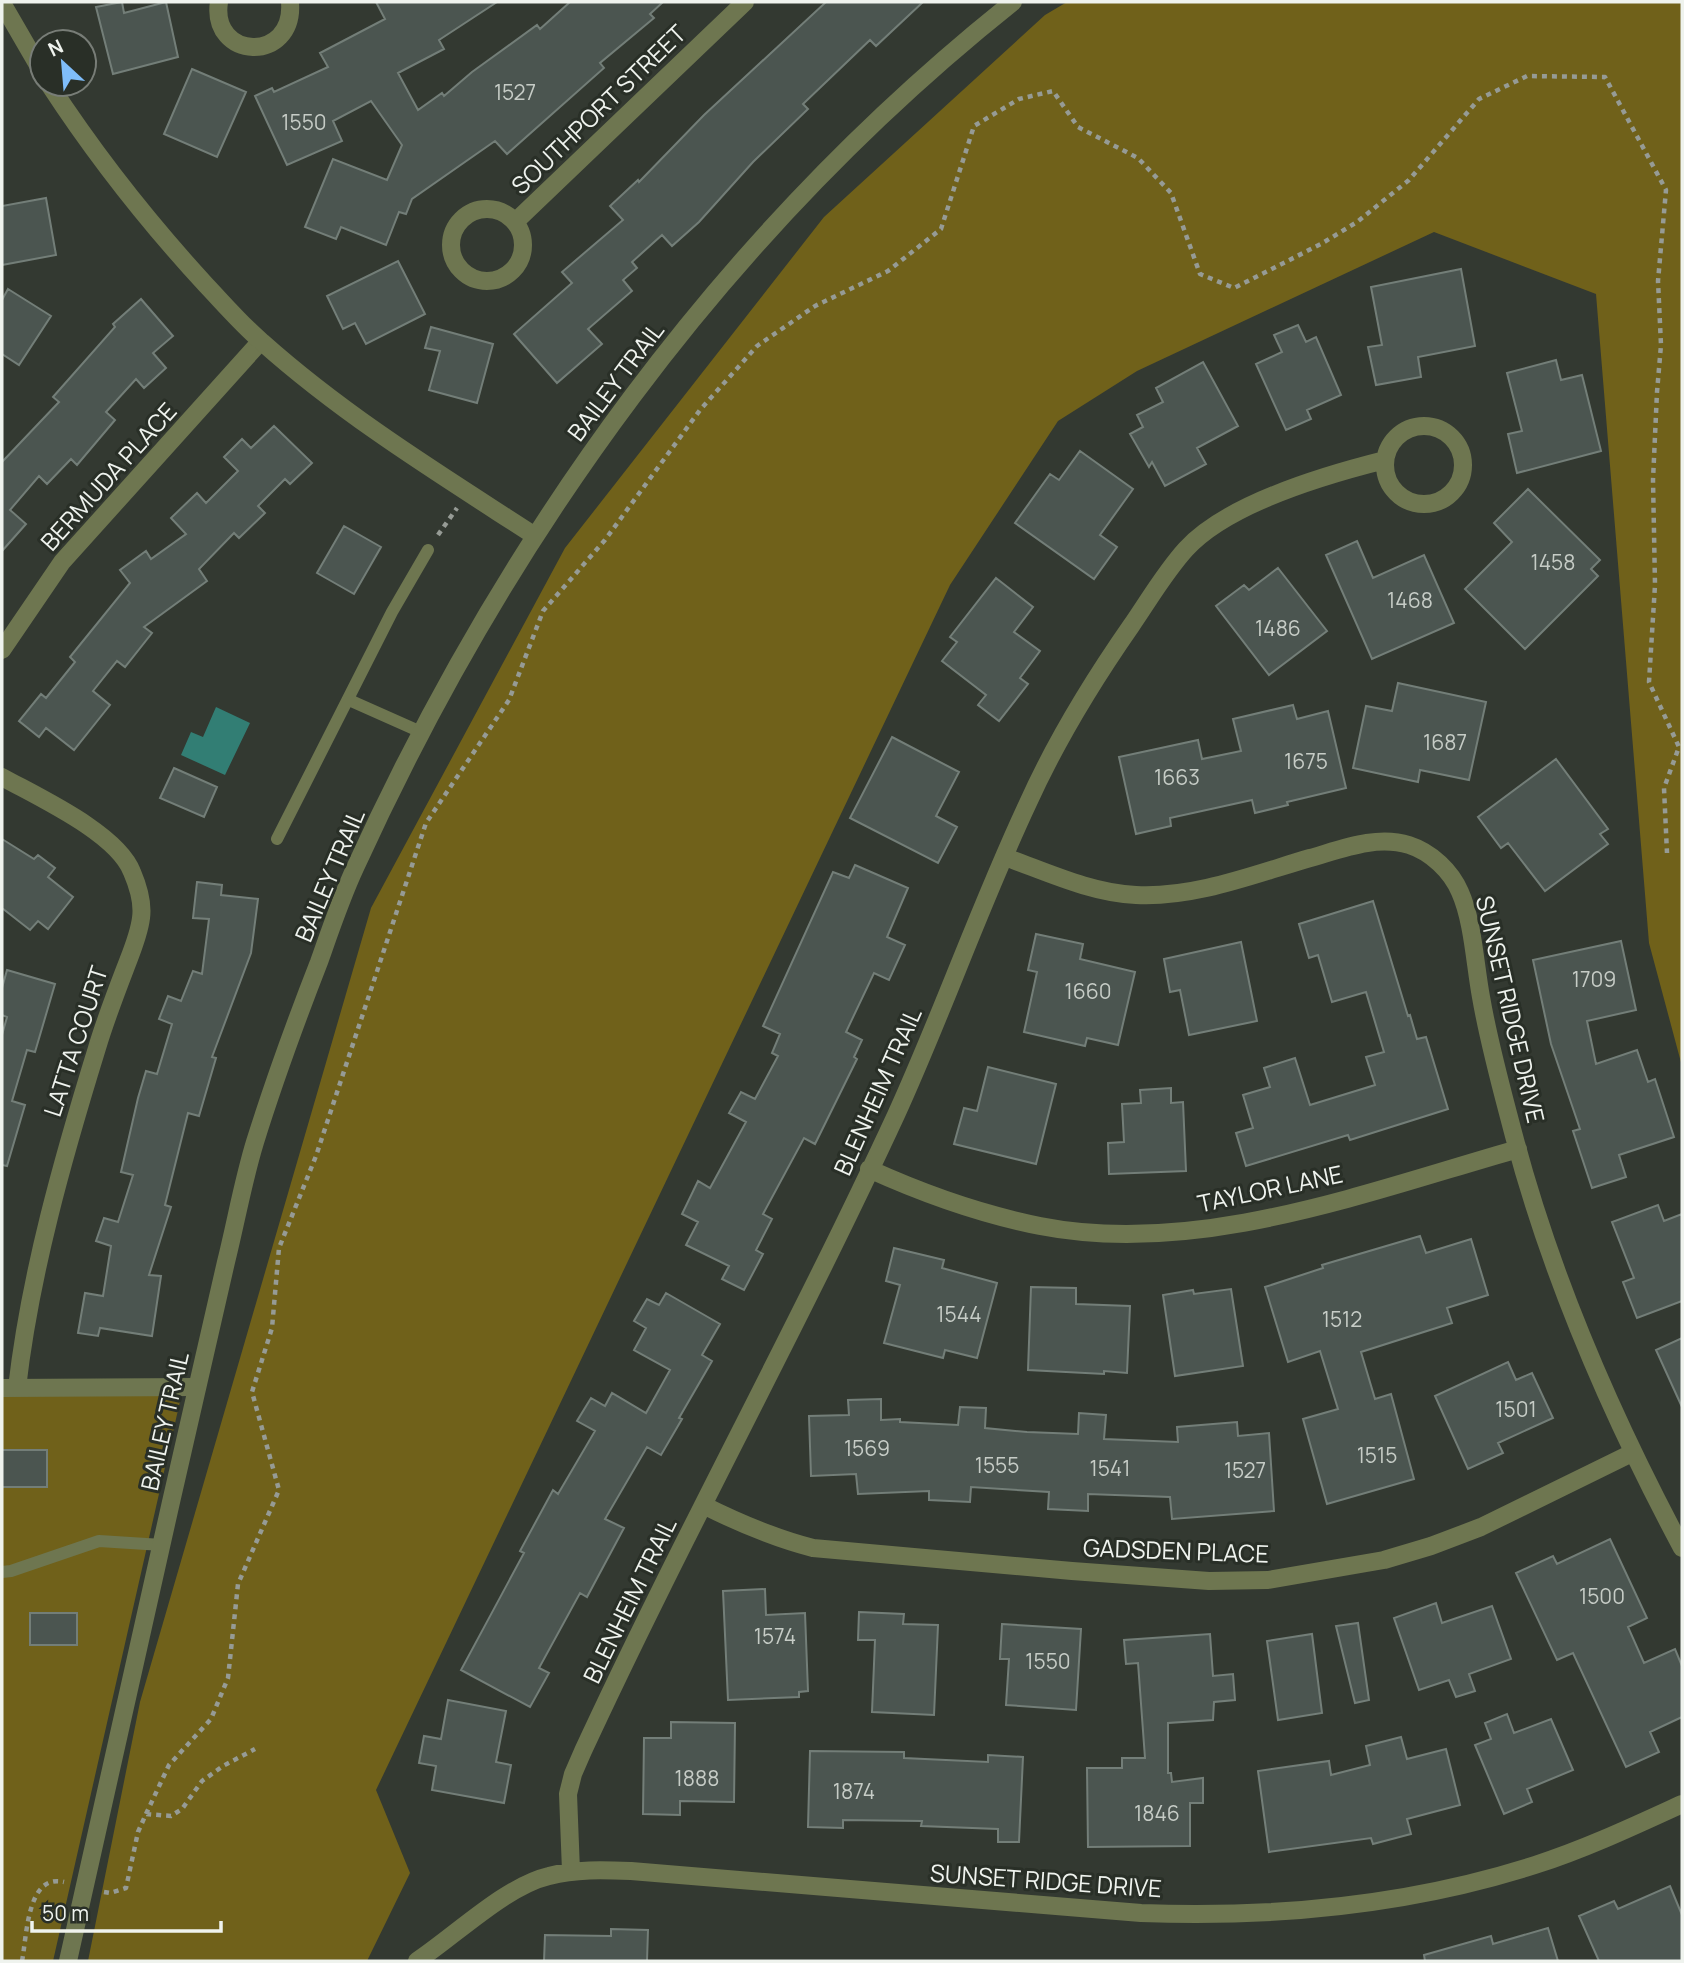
<svg xmlns="http://www.w3.org/2000/svg" width="1684" height="1963" font-family="Manrope,sans-serif">
	<rect width="100%" height="100%" fill="#333931"/>
	<!-- green -->
	<path fill="#70611a" d="M1067 2H1682V1066L1649 943 1596 294 1434 232 1137 371 1058 421 950 585 376 1790 410 1873 367 1961H88L140 1702 371 908 565 548 824 217 1045 15Z
		M2 1385 183 1388 53 1961H2Z"/>
	<!-- water -->
	<path fill="#327e74" d="M216 707 250 723 225 775 181 755 191 732 203 737Z"/>
	<!-- building -->
	<path fill="#4b5550" stroke="#737e78" stroke-width="2" d="M122 2 124 13 166 2 178 57 113 74 96 7Z
		M376 2H497L439 40 444 49 398 73 418 110 442 93 444 96 472 72 537 25 540 29 570 2H663L650 14 654 18 600 63 604 68 507 154 495 141 412 199 406 214 399 212 386 245 341 227 336 239 305 227 333 159 387 180 402 145 371 101 333 121 342 141 287 165 255 96 272 88 274 92 328 67 320 53 385 19Z
		M826 2H923L876 46 870 40 803 104 808 109 753 162 699 222 672 246 662 235 632 262 637 268 623 280 632 291 588 329 602 344 557 383 514 334 572 283 562 272 623 220 610 206 638 180 639 182 704 115Z
		M192 69 246 92 217 157 164 134Z
		M46 198 56 255 2 265V206Z
		M398 261 425 314 366 344 355 323 343 329 327 296Z
		M1461 269 1475 346 1418 357 1421 377 1376 385 1368 347 1382 345 1371 287Z
		M8 289 51 316 19 365 2 354V300Z
		M141 299 173 336 153 353 166 368 144 388 136 379 106 412 115 420 77 465 71 459 47 484 39 476 10 510 26 524 2 551V462L59 402 53 397 115 327 113 324Z
		M1298 325 1306 342 1316 337 1341 395 1307 410 1311 419 1286 430 1256 364 1282 352 1274 335Z
		M431 327 493 344 477 403 429 390 440 351 425 348Z
		M1556 360 1561 380 1582 375 1601 451 1517 473 1508 434 1522 431 1507 373Z
		M1203 362 1238 426 1197 448 1206 464 1165 486 1152 462 1149 467 1130 434 1143 427 1137 415 1163 402 1156 388Z
		M274 426 312 463 290 484 285 479 258 506 265 513 239 538 234 533 199 569 207 581 144 627 152 633 125 667 117 661 93 691 110 705 74 750 46 728 39 737 19 721 41 694 46 698 75 662 70 657 130 583 120 570 146 551 151 559 186 534 171 518 197 493 206 503 238 471 224 457 242 439 251 448Z
		M1080 451 1133 489 1100 535 1117 547 1094 579 1015 523 1050 474 1059 480Z
		M1528 489 1600 560 1591 569 1598 576 1525 649 1465 589 1512 542 1494 523Z
		M344 526 381 547 354 594 317 573Z
		M1357 541 1373 578 1424 555 1454 623 1372 659 1326 555Z
		M1278 568 1327 631 1269 675 1216 606 1244 585 1249 590Z
		M996 578 1033 607 1014 632 1040 651 1020 678 1028 684 999 721 978 705 986 695 942 661 957 642 950 637Z
		M1398 683 1486 702 1469 780 1420 770 1418 782 1353 768 1366 706 1392 711Z
		M1293 705 1297 719 1328 711 1346 788 1287 802 1288 805 1255 813 1252 800 1170 818 1171 826 1136 834 1119 757 1198 740 1202 759 1241 751 1233 719Z
		M892 737 959 772 936 816 957 827 938 863 850 818Z
		M1556 759 1608 829 1600 834 1608 844 1545 891 1508 843 1501 848 1478 817Z
		M174 768 217 787 204 817 160 798Z
		M2 839 34 859 38 855 55 868 48 877 73 897 48 929 38 921 30 930 2 908Z
		M855 865 908 888 887 937 905 945 889 980 874 973 846 1032 862 1040 854 1057 857 1059 815 1144 804 1138 763 1214 772 1219 756 1250 763 1254 744 1290 722 1279 729 1266 686 1245 698 1222 682 1214 698 1181 710 1188 746 1122 729 1113 741 1092 755 1099 778 1056 772 1053 780 1034 763 1026 833 872 849 878Z
		M197 882 222 885 221 895 258 899 251 953 212 1057 216 1058 199 1116 188 1113 165 1205 171 1207 149 1275 161 1276 152 1336 100 1328 98 1336 78 1333 85 1293 103 1296 111 1246 96 1241 104 1218 118 1222 133 1175 121 1172 138 1098 146 1071 157 1074 172 1024 159 1019 168 996 181 1001 193 971 202 974 209 919 193 918Z
		M1373 901 1408 1016 1410 1015 1417 1039 1426 1037 1448 1109 1350 1140 1348 1135 1246 1166 1236 1133 1253 1128 1243 1095 1270 1087 1264 1068 1295 1058 1310 1105 1375 1085 1366 1057 1384 1052 1366 992 1332 1002 1318 955 1309 958 1299 924Z
		M1036 934 1083 944 1080 959 1135 972 1118 1045 1087 1038 1085 1046 1024 1032 1037 972 1028 970Z
		M1621 941 1636 1010 1587 1021 1596 1064 1637 1050 1648 1082 1655 1079 1674 1137 1619 1155 1626 1177 1592 1188 1573 1131 1580 1129 1551 1044 1533 960Z
		M1241 942 1257 1021 1189 1035 1180 990 1170 992 1164 959Z
		M7 970 55 984 35 1052 27 1050 12 1101 25 1105 7 1166 2 1165V1035L7 1017 2 1015V988Z
		M988 1067 1056 1084 1036 1164 954 1144 964 1108 977 1111Z
		M1171 1088V1103L1183 1102 1186 1171 1109 1174 1108 1143 1124 1142 1122 1104 1141 1103 1140 1090Z
		M1658 1205 1664 1221 1682 1214V1301L1637 1318 1623 1282 1634 1278 1612 1222Z
		M1420 1236 1426 1253 1471 1239 1488 1295 1447 1308 1452 1323 1361 1352 1375 1399 1391 1394 1414 1479 1327 1504 1303 1419 1338 1409 1320 1351 1288 1362 1265 1287 1323 1268 1322 1265Z
		M894 1248 944 1260 942 1268 997 1283 977 1358 945 1350 943 1358 884 1343 900 1285 886 1281Z
		M1031 1287 1076 1288V1304L1130 1306 1127 1373 1104 1371V1374L1028 1370Z
		M1231 1289 1243 1366 1175 1376 1163 1295 1193 1290 1194 1294Z
		M666 1293 720 1324 702 1355 712 1361 679 1418 682 1419 661 1455 647 1447 605 1519 624 1528 587 1597 580 1593 539 1668 549 1673 530 1707 461 1670 524 1553 520 1551 553 1490 558 1494 595 1431 577 1421 591 1398 605 1406 612 1393 646 1413 670 1370 634 1350 646 1328 634 1321 647 1299 659 1305Z
		M1682 1338V1407L1656 1350Z
		M1508 1362 1516 1380 1532 1373 1553 1418 1498 1443 1503 1453 1468 1469 1435 1396Z
		M881 1399V1420L900 1419V1422L958 1425 960 1407 986 1408 985 1428 1027 1432 1078 1434 1079 1413 1106 1415 1104 1439 1178 1442 1177 1427 1237 1422 1238 1436 1269 1433 1274 1511 1172 1519 1170 1497 1088 1494V1511L1048 1509 1049 1492 971 1487 970 1502 929 1500V1491L858 1494 856 1474 811 1476 809 1416 849 1415 848 1400Z
		M2 1450H47V1487H2Z
		M1610 1539 1647 1618 1628 1627 1644 1663 1675 1649 1682 1666V1717L1650 1732 1659 1752 1626 1767 1573 1653 1557 1660 1516 1573 1553 1556 1557 1564Z
		M765 1589 766 1615 805 1613 808 1691 799 1692V1697L728 1700 723 1591Z
		M1436 1603 1442 1623 1492 1606 1511 1659 1469 1674 1475 1691 1456 1697 1449 1680 1419 1690 1394 1618Z
		M859 1612 904 1614 903 1624 938 1625 934 1715 872 1712 875 1640H858Z
		M30 1613H77V1645H30Z
		M1358 1623 1369 1700 1355 1703 1336 1626Z
		M1002 1624 1081 1629 1076 1710 1006 1705 1009 1659H1000Z
		M1210 1634 1213 1676 1233 1674 1235 1700 1214 1702 1213 1720 1168 1723V1773H1171L1172 1782 1203 1778V1803H1190V1846L1088 1847 1087 1768H1122V1758H1145L1138 1663 1126 1664 1124 1640Z
		M1312 1634 1322 1713 1278 1720 1267 1641Z
		M448 1700 506 1711 496 1762 511 1765 504 1803 432 1790 436 1766 419 1763 424 1736 441 1739Z
		M1507 1714 1514 1733 1551 1719 1573 1770 1527 1789 1532 1802 1504 1814 1475 1745 1491 1739 1485 1723Z
		M671 1722 735 1723 734 1802 680 1801V1815L643 1814 644 1738H671Z
		M1401 1737 1407 1759 1446 1749 1460 1805 1407 1819 1411 1834 1373 1844 1371 1838 1269 1852 1258 1771 1329 1761 1331 1775 1370 1765 1366 1746Z
		M810 1751 904 1752V1758L988 1762V1755L1023 1757 1019 1842H998V1829L921 1826 922 1821 843 1820V1828L808 1827Z
		M1670 1886 1682 1915V1961H1599L1579 1916 1614 1901 1618 1909Z
		M1548 1928 1558 1961H1425L1424 1955 1491 1936 1493 1944Z
		M611 1929 648 1930 647 1961H544L545 1935 611 1936Z"/>
	<g fill="none" stroke-linecap="round" stroke-linejoin="round">
		<!-- path -->
		<path stroke="#969b95" stroke-width="4.5" stroke-dasharray="5 5" stroke-linecap="butt" d="M438 535 457 508
			M146 1814 169 1765 211 1719 228 1678 238 1584 279 1490 252 1392 272 1328 279 1248 316 1156 426 823 509 700 543 611 605 540 700 410 757 346 815 306 888 271 941 229 974 126 1019 99 1053 91 1078 127 1138 158 1171 193 1200 274 1234 288 1321 244 1357 222 1409 180 1479 99 1527 76 1605 77 1666 190 1658 281 1661 345 1657 392 1653 480 1655 585 1649 682 1679 747 1664 788 1667 853
			M104 1892 110 1893 126 1888 138 1832 146 1814 171 1816 182 1809 202 1781 223 1766 255 1749
			M22 1961C27 1936 27 1873 64 1882"/>
		<!-- service -->
		<path stroke="#6e7650" stroke-width="12" d="M349 700 421 732
			M277 839 392 612 428 550
			M2 1572 11 1571 99 1541 162 1545"/>
		<!-- minor -->
		<path stroke="#6e7650" stroke-width="18" d="M219 2C210 60 295 64 290 2
			M451 245a36 36 0 1 1 72 0a36 36 0 1 1-72 0Z
			M515 222 745 2
			M1385 465a39 39 0 1 1 78 0a39 39 0 1 1-78 0Z
			M2 650 62 562 260 342
			M2 777C38 797 117 833 132 872 138 886 143 904 141 918 139 935 131 953 125 969 115 995 105 1021 97 1048 63 1158 30 1274 17 1388
			M1005 857C1047 872 1091 893 1136 895 1195 898 1255 874 1310 858 1342 849 1376 835 1409 845 1431 852 1451 871 1460 892 1473 921 1475 965 1481 997 1489 1044 1502 1090 1514 1136 1552 1280 1612 1417 1682 1548
			M869 1169C924 1194 980 1214 1040 1226 1197 1257 1367 1192 1518 1149
			M2 1388 197 1387
			M703 1505C739 1523 774 1538 813 1548L1072 1571 1209 1581 1268 1580 1384 1560 1431 1546 1481 1527 1632 1453
			M571 1871 568 1794 573 1774 583 1751C682 1537 797 1329 896 1115 943 1012 980 905 1028 803 1056 741 1092 682 1131 626 1149 600 1165 572 1186 549 1228 503 1325 475 1385 460
			M417 1961C456 1935 506 1886 549 1876 576 1869 603 1870 631 1871L1141 1913C1274 1918 1407 1906 1535 1865 1585 1849 1634 1826 1682 1804"/>
		<!-- tertiary -->
		<path stroke="#6e7650" stroke-width="18" d="M2 3 42 72
			M49 84C96 156 148 222 206 285 224 304 242 325 262 342 346 417 441 475 535 536
			M68 1961C101 1808 138 1655 171 1502 189 1422 207 1342 226 1262 236 1222 243 1181 255 1142 274 1081 296 1021 319 962 330 931 341 898 355 868 507 534 724 232 1013 2"/>
	</g>
	<g text-anchor="middle" dominant-baseline="central" stroke-width="6" stroke-linejoin="round" paint-order="stroke">
		<!-- number labels -->
		<g font-size="21" fill="#c6ccc6">
			<text x="515" y="92">1527</text>
			<text x="304" y="122">1550</text>
			<text x="1553" y="562">1458</text>
			<text x="1410" y="600">1468</text>
			<text x="1278" y="628">1486</text>
			<text x="1445" y="742">1687</text>
			<text x="1306" y="761">1675</text>
			<text x="1177" y="777">1663</text>
			<text x="1594" y="979">1709</text>
			<text x="1088" y="991">1660</text>
			<text x="959" y="1314">1544</text>
			<text x="1342" y="1319">1512</text>
			<text x="1516" y="1409">1501</text>
			<text x="867" y="1448">1569</text>
			<text x="1377" y="1455">1515</text>
			<text x="997" y="1465">1555</text>
			<text x="1110" y="1468">1541</text>
			<text x="1245" y="1470">1527</text>
			<text x="1602" y="1596">1500</text>
			<text x="775" y="1636">1574</text>
			<text x="1048" y="1661">1550</text>
			<text x="697" y="1778">1888</text>
			<text x="854" y="1791">1874</text>
			<text x="1157" y="1813">1846</text>
		</g>
		<!-- street labels -->
		<g font-size="24" fill="#eff3ee" stroke="#292f27">
			<text transform="translate(598 109) rotate(-44)">SOUTHPORT STREET</text>
			<text transform="translate(615 381) rotate(-53)">BAILEY TRAIL</text>
			<text transform="translate(108 476) rotate(-48)">BERMUDA PLACE</text>
			<text transform="translate(329 875) rotate(-67)">BAILEY TRAIL</text>
			<text transform="translate(1511 1009) rotate(77)">SUNSET RIDGE DRIVE</text>
			<text transform="translate(75 1041) rotate(-72)">LATTA COURT</text>
			<text transform="translate(877 1091) rotate(-66)">BLENHEIM TRAIL</text>
			<text transform="translate(1270 1188) rotate(-12)">TAYLOR LANE</text>
			<text transform="translate(164 1421) rotate(-77)">BAILEY TRAIL</text>
			<text transform="translate(1176 1550) rotate(2)">GADSDEN PLACE</text>
			<text transform="translate(629 1600) rotate(-64)">BLENHEIM TRAIL</text>
			<text transform="translate(1046 1880) rotate(4)">SUNSET RIDGE DRIVE</text>
		</g>
	</g>
	<!-- border -->
	<rect width="1684" height="1963" fill="none" stroke="#eff3ee" stroke-width="7"/>
	<!-- north arrow -->
	<g transform="translate(63 63) rotate(334)"><circle r="33" fill="#292f27" stroke="#787d77" stroke-width="2"/>
	<path d="M0-5L12 26L0 18L-12 26Z" fill="#7fbdfa"/>
	<text y="-10" font-size="19" font-weight="bold" text-anchor="middle" fill="#eff3ee">N</text>
	</g>
	<!-- scale -->
	<path d="M32 1921v10h189v-10" fill="none" stroke="#eff3ee" stroke-width="3.5"/>
	<text x="42" y="1921" font-size="21" fill="#eff3ee" stroke="#292f27" stroke-width="5" paint-order="stroke">50 m</text>
</svg>
